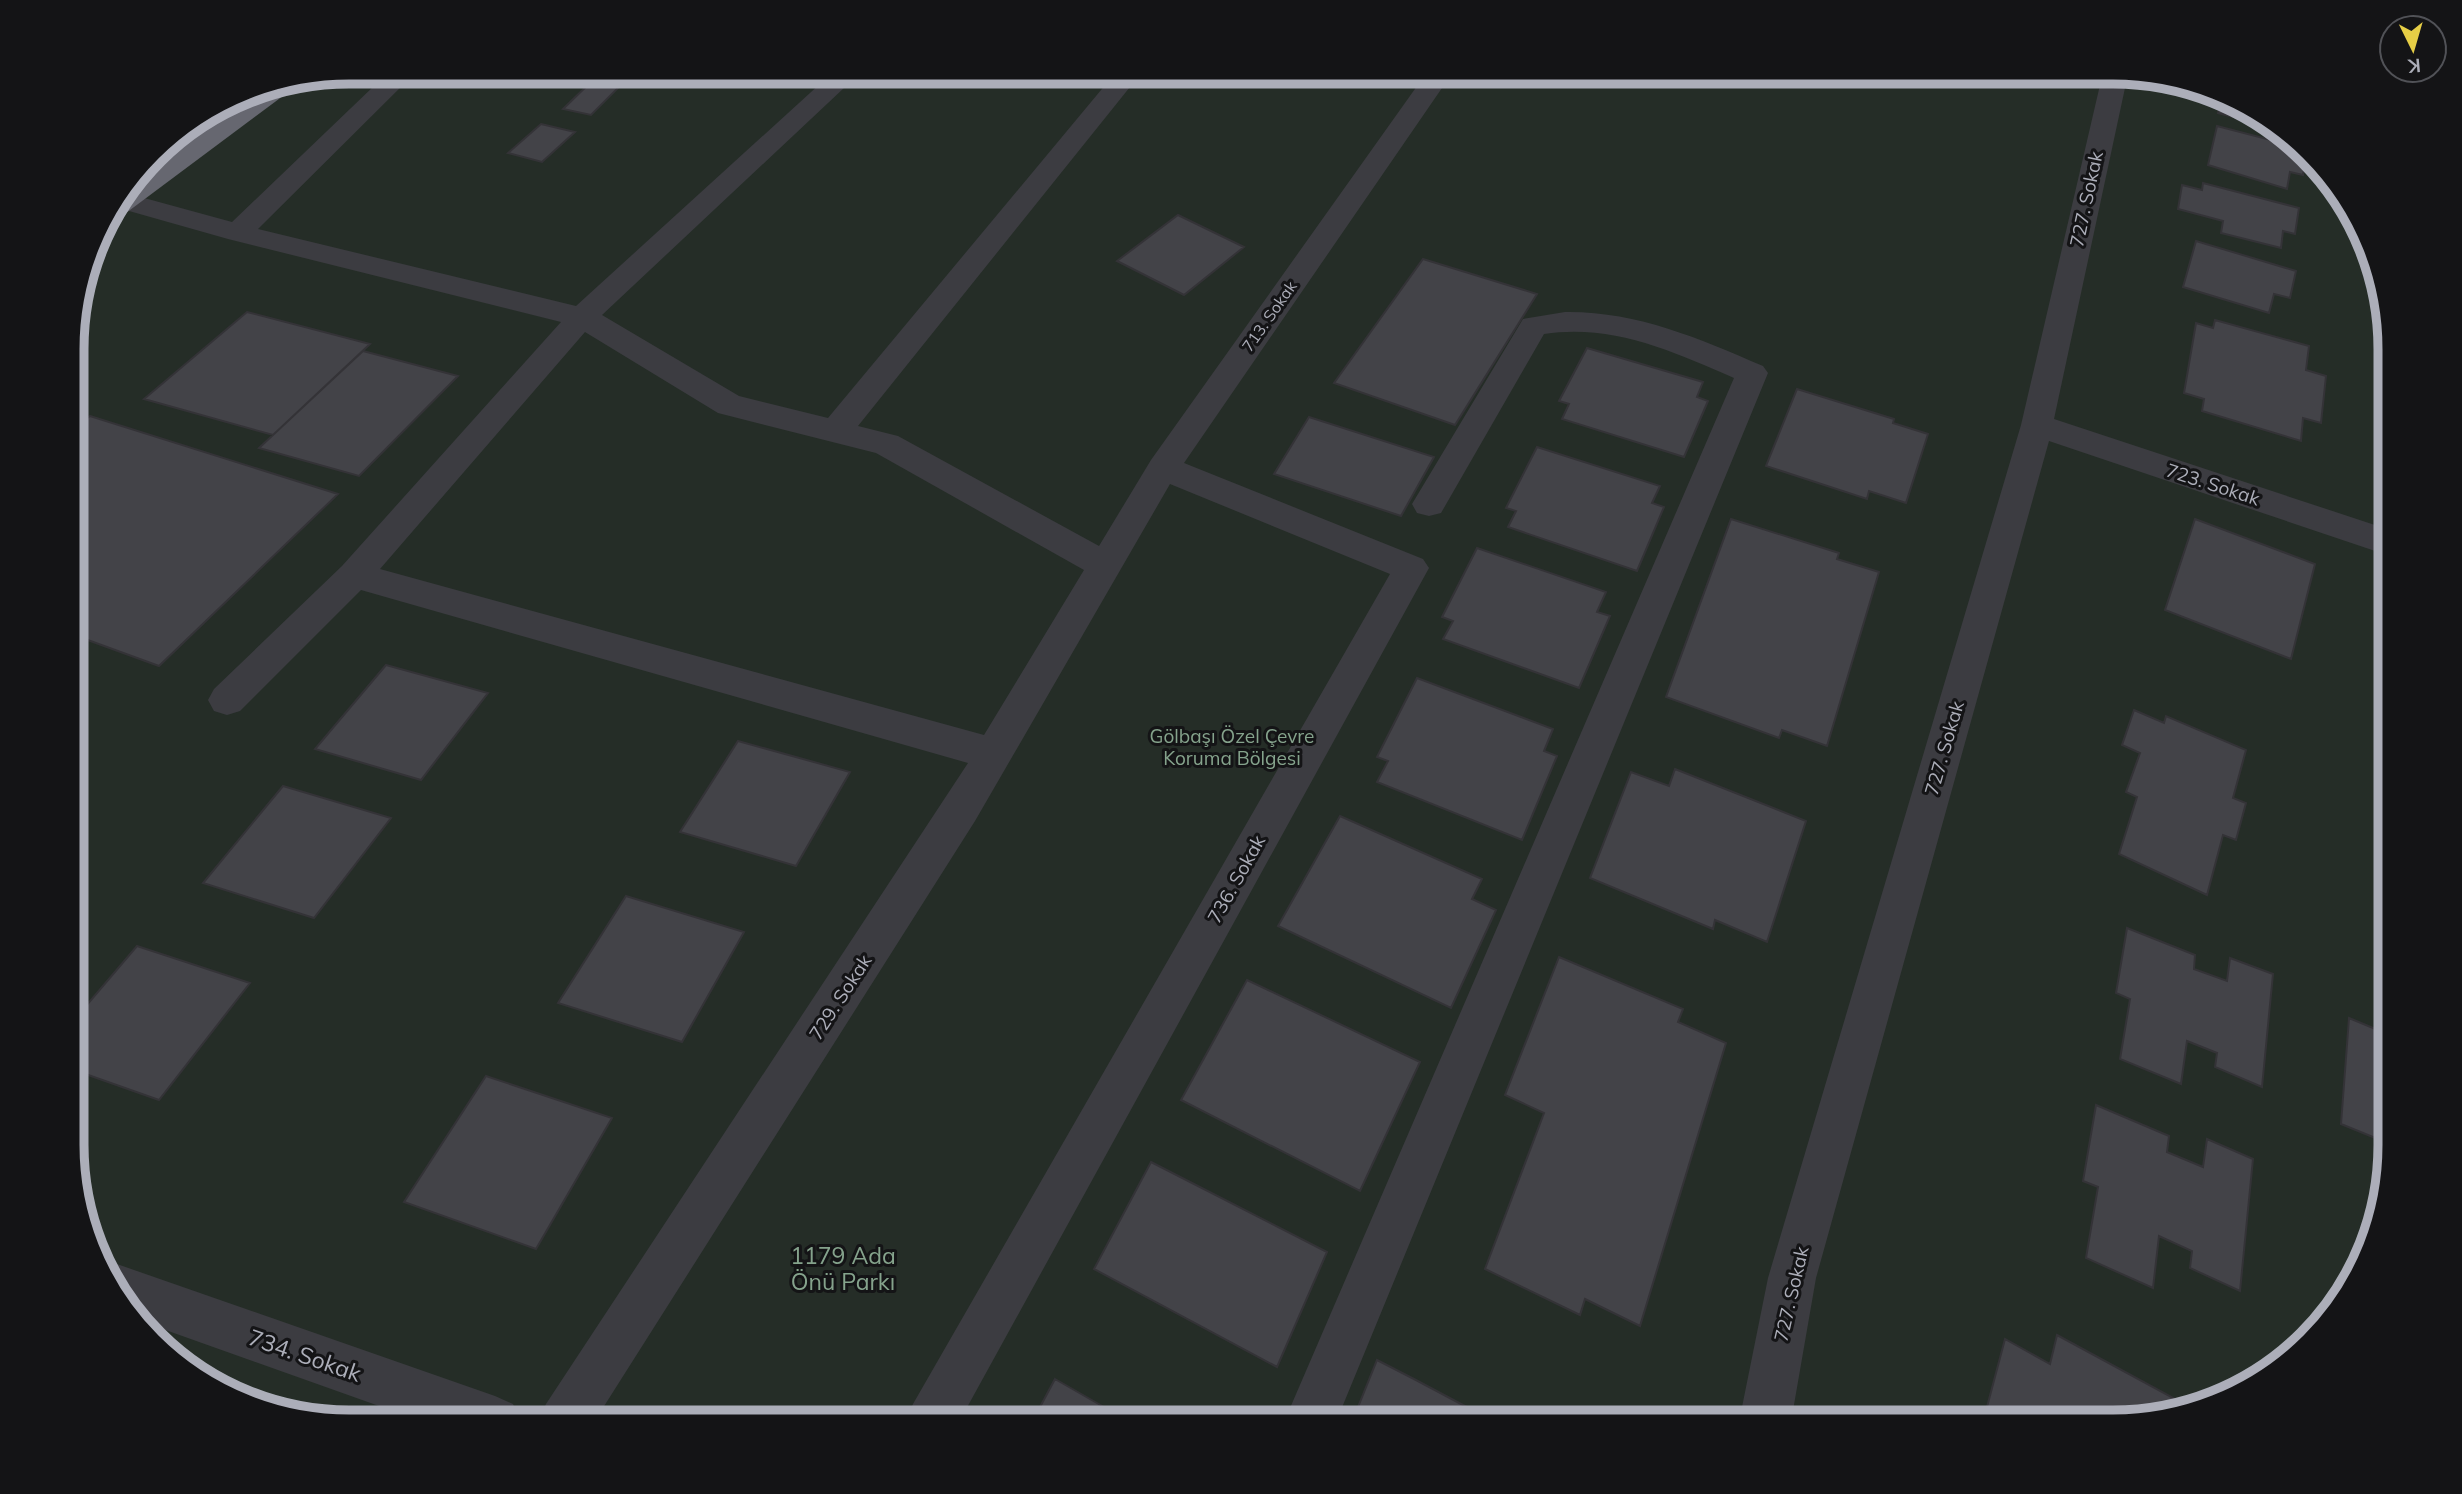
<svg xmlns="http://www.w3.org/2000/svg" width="2462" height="1494" font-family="Mulish,sans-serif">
	<rect width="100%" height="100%" fill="#19191b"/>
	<!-- green -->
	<path fill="#252d27" d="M349 72H2113L2185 81 2252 109 2344 195 2376 260 2390 331V1163L2353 1284 2309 1341 2252 1385 2131 1422H349L277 1413 210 1385 118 1299 74 1181V313L101 226 166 141 243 93Z"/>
	<!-- building -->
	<path fill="#434348" stroke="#343337" stroke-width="2" d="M595 78 623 83 591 115 563 109Z
		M2202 88 2252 109 2270 126 2218 113 2221 104 2200 98Z
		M541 124 575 132 542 162 508 153Z
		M2217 126 2290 145 2306 160 2303 175 2290 172 2287 189 2208 165Z
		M2203 183 2299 208 2295 234 2283 231 2281 248 2221 233 2223 221 2178 209 2182 185 2202 190Z
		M1178 215 1244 247 1184 295 1117 261Z
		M2196 241 2296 271 2290 298 2274 294 2269 313 2183 287Z
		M1423 259 1537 294 1455 425 1334 383Z
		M247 312 370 344 273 435 144 399Z
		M2215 320 2309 346 2306 370 2326 376 2321 423 2303 418 2301 441 2202 411 2204 399 2184 393 2196 323 2213 328Z
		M1587 348 1703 382 1697 397 1708 401 1684 457 1562 419 1569 404 1559 401Z
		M363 351 458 376 359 476 259 448Z
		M1797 389 1894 419 1893 423 1928 434 1906 503 1869 491 1867 499 1766 466Z
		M90 416 338 494 159 666 74 635V428Z
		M1309 417 1434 457 1401 516 1274 474Z
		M1537 447 1660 486 1652 503 1664 507 1637 571 1508 527 1516 511 1506 508Z
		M1731 519 1839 553 1837 559 1879 572 1827 746 1782 730 1779 738 1666 697Z
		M2195 519 2315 564 2291 659 2165 610Z
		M1477 548 1606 592 1597 612 1610 616 1579 688 1443 639 1453 621 1442 617Z
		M386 665 488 693 421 780 315 749Z
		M1417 678 1553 729 1544 751 1557 756 1522 840 1377 782 1388 761 1377 757Z
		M2134 710 2164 723 2166 716 2246 750 2233 798 2246 803 2236 840 2223 835 2207 895 2119 854 2137 797 2126 792 2140 753 2122 745Z
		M738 741 850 772 796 866 680 832Z
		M738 741 850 772 796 866 680 832Z
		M1675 769 1806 821 1767 942 1715 920 1713 929 1590 878 1631 772 1669 786Z
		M283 786 391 818 314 918 203 883Z
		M1340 816 1482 879 1472 899 1496 910 1451 1008 1278 926Z
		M626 896 744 932 682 1042 558 1003Z
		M2127 928 2195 955 2194 969 2227 981 2230 958 2273 974 2262 1087 2215 1067 2217 1053 2187 1041 2181 1084 2120 1059 2130 999 2116 993Z
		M137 946 250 983 159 1100 74 1070V1020Z
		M1559 957 1683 1009 1678 1022 1726 1043 1640 1326 1585 1299 1580 1315 1485 1269 1544 1113 1505 1095Z
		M1247 980 1420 1062 1360 1191 1181 1100Z
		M2349 1018 2390 1035V1144L2341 1124Z
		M486 1076 612 1118 536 1249 404 1202Z
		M2096 1105 2169 1136 2167 1152 2203 1167 2207 1139 2253 1159 2240 1291 2190 1268 2192 1251 2159 1236 2153 1288 2086 1258 2098 1187 2083 1181Z
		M1151 1162 1327 1252 1277 1367 1094 1269Z
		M2057 1335 2177 1400 2176 1408 2131 1422H1983L2005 1339 2050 1364Z
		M1377 1360 1414 1379 1495 1422H1352Z
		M1055 1379 1130 1422H1032Z"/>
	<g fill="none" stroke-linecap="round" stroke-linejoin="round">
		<!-- minor -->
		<path fill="#3c3c41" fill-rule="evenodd" d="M349 72H416L258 229 576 306 833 72H861L602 315 739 396 828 418 1116 72H1142L858 426 898 436 1099 546 1151 460 1427 72H1453L1184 463 1423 559 1429 568 959 1422H905L913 1404 1390 574 1170 484 975 821 594 1422H538L546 1404 968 763 361 590 240 711 227 715 214 711 208 700 214 689 342 566 561 322 228 239 115 207 126 193 232 222 375 85 344 77 341 73ZM585 332 718 413 876 453 1084 570 984 735 380 569Z
			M2103 72 2128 74 2054 419 2390 530V556L2049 441 1816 1278 1791 1422H1739L1768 1278 2021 425Z
			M1565 312C1636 311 1698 338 1763 366L1768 373 1336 1422H1284L1734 378C1671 351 1614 324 1544 334L1441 513 1429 516 1417 513 1412 504 1523 319Z
			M114 1263 495 1396 513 1404 521 1422H424L143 1322 118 1299 106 1266Z"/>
		<!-- highway -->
		<path fill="#666770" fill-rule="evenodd" d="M293 83 291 90 126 213 110 214 137 178 259 90Z"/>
	</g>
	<g text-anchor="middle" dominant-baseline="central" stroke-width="6" stroke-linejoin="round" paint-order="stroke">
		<!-- far-street labels -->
		<g font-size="16" fill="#acaeb9" stroke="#141416">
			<text transform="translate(1269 316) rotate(-55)">713. Sokak</text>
		</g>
		<!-- street labels -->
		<g font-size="19" fill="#acaeb9" stroke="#141416">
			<text transform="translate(2086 199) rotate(-78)">727. Sokak</text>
			<text transform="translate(2213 484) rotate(18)">723. Sokak</text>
			<text transform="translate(1944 748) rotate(-74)">727. Sokak</text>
			<text transform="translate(1236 879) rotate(-61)">736. Sokak</text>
			<text transform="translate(840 997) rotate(-57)">729. Sokak</text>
			<text transform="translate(1791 1294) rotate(-77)">727. Sokak</text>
		</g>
		<!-- park labels -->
		<g font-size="19" fill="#85a38c" stroke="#141416">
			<text x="1232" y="736">Gölbaşı Özel Çevre<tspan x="1232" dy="22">Koruma Bölgesi</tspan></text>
		</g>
		<!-- near-park labels -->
		<g font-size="23" fill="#85a38c" stroke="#141416">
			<text x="843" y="1255">1179 Ada<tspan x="843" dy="26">Önü Parkı</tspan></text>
		</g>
		<!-- near-street labels -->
		<g font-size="23" fill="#acaeb9" stroke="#141416">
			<text transform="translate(305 1355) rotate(19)">734. Sokak</text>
		</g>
	</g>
	<!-- crop -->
	<path d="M0 0H2462V1494H0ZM349 84H2113A265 265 0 0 1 2378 349V1145A265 265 0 0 1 2113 1410H349A265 265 0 0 1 84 1145V349A265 265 0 0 1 349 84Z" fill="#141416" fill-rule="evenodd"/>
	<path fill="none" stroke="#acaeb9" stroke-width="9" d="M349 84H2113A265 265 0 0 1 2378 349V1145A265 265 0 0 1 2113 1410H349A265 265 0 0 1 84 1145V349A265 265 0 0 1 349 84Z"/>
	<!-- north arrow -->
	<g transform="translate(2413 49) rotate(175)"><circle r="33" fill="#141416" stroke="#515257" stroke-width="2"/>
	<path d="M0-5L12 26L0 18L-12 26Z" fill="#e6ce46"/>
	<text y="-10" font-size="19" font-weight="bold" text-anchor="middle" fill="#acaeb9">K</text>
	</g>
</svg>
